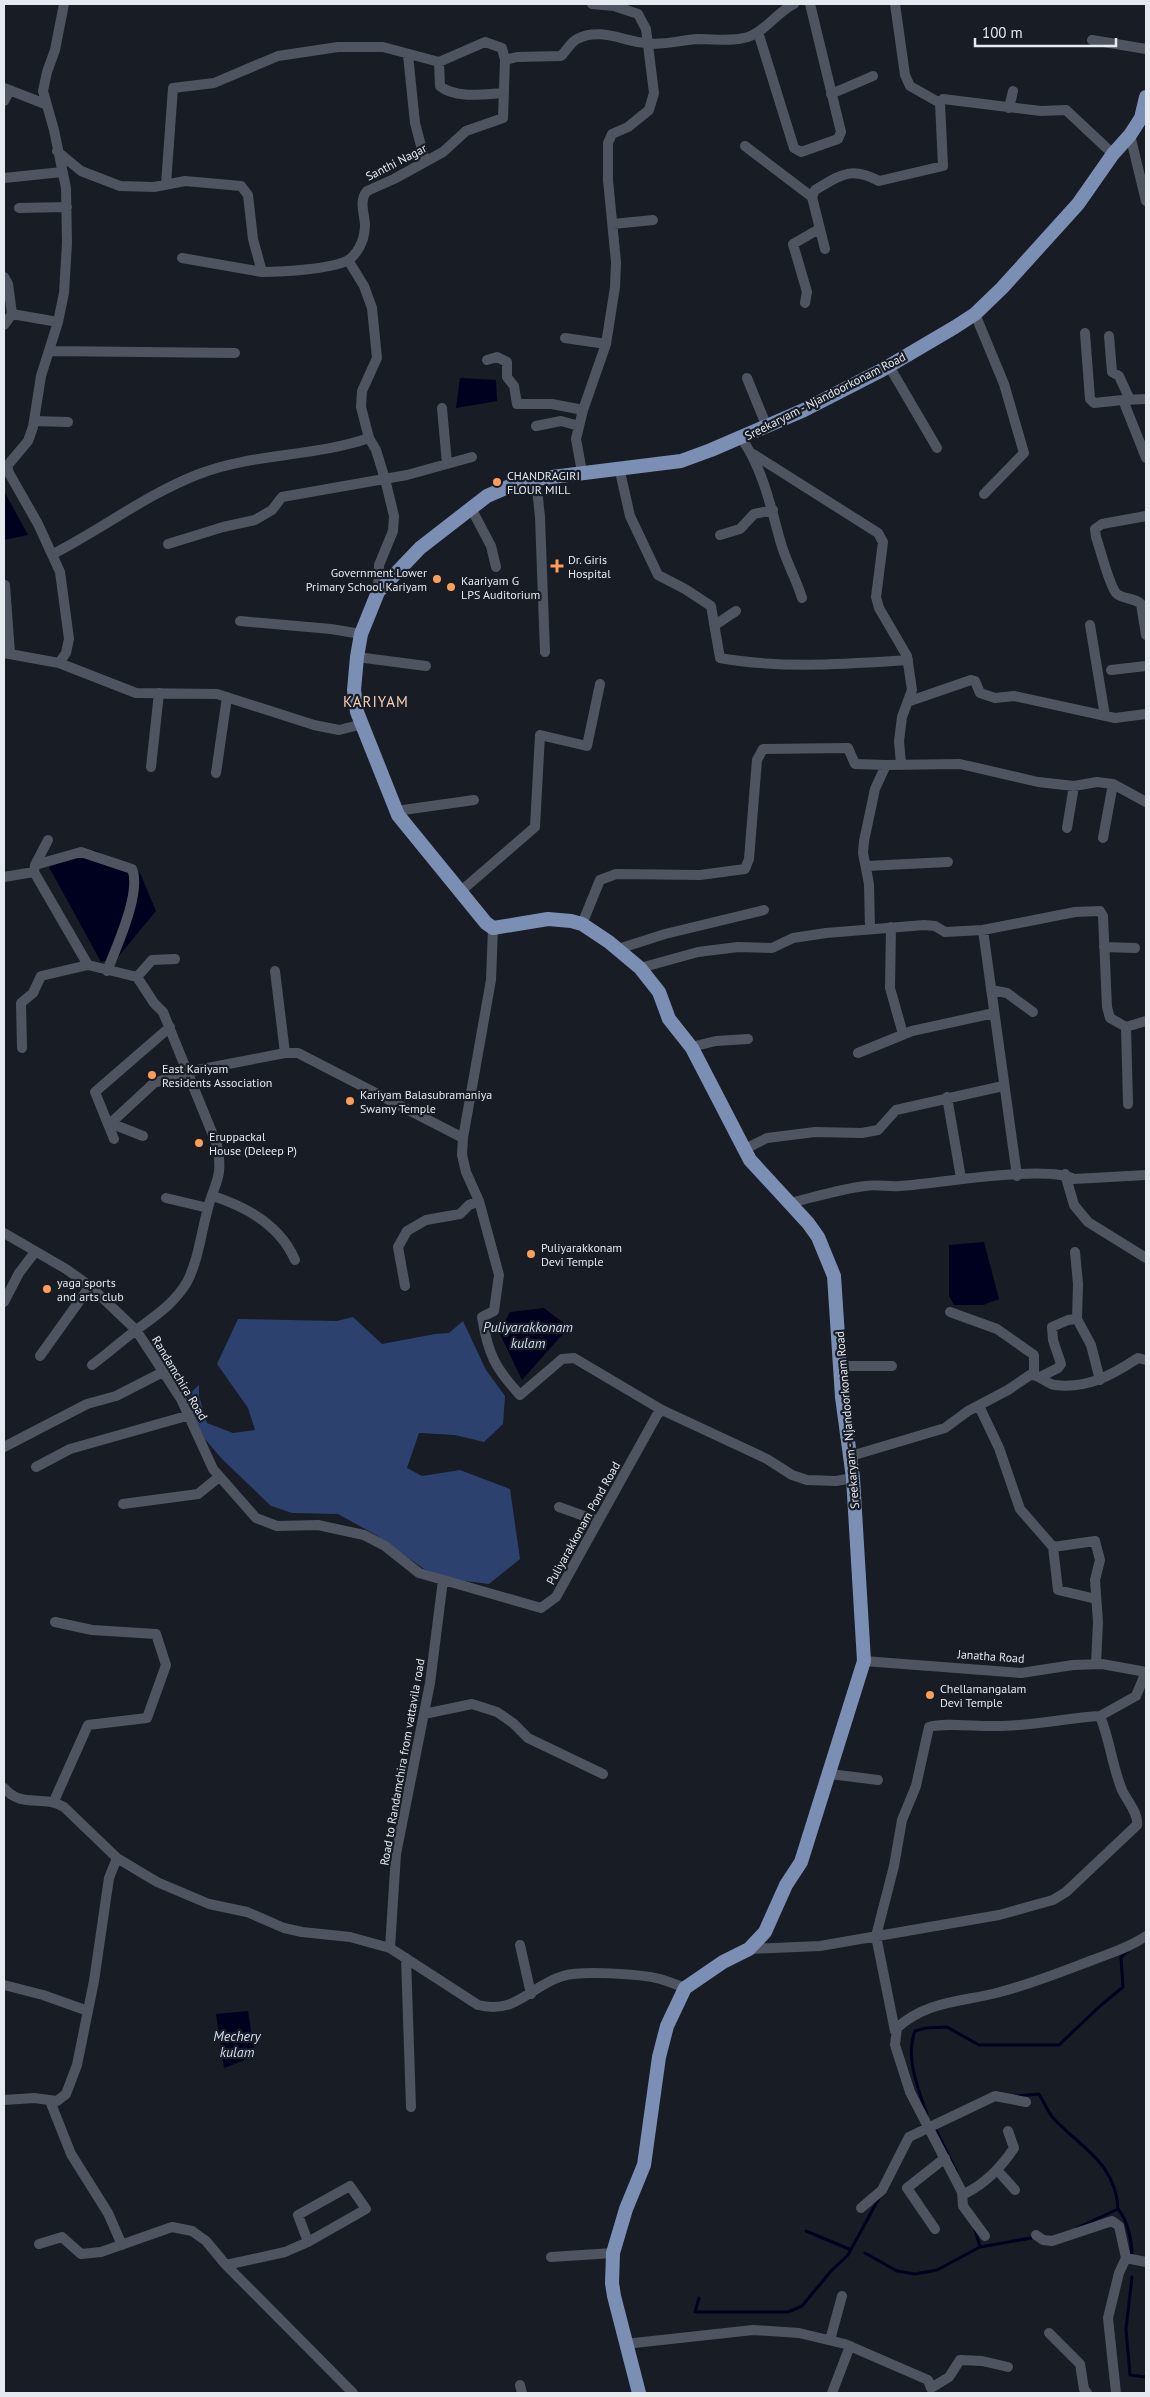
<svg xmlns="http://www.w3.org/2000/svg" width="1150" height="2397" font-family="'PT Sans',sans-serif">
	<rect width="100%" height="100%" fill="#171c25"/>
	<!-- green -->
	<path fill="#2c416d" d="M353 1317 382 1344 435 1334 449 1333 463 1321 486 1370 505 1396 503 1424 484 1442 455 1435 419 1433 407 1468 422 1476 460 1470 510 1489 520 1559 489 1584 449 1579 424 1569 376 1535 338 1514 292 1513 271 1506 222 1459 204 1438 185 1398 199 1385V1396L207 1423 233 1433 255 1430 248 1408 217 1364 238 1319 337 1321Z"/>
	<!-- water -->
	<path fill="#00001f" d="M460 378 496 380 497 401 456 408Z
		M4 491 28 535 4 540Z
		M94 850 140 873 156 911 118 957 101 962 49 867Z
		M984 1242 999 1299 983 1305H954L949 1296V1245Z
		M544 1308 569 1327 522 1380 499 1332 510 1312Z
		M248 2011 255 2056 224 2068 216 2014Z"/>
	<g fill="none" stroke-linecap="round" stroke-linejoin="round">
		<!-- stream -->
		<path stroke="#00001f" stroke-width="3" d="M1015 2096 1039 2094C1044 2102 1048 2113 1055 2120 1082 2148 1116 2164 1118 2209
			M927 2114C918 2089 905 2057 915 2031L926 2028 947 2027 979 2045H1059L1100 2006 1123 1987 1121 1957 1128 1951
			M935 2128 956 2171
			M1077 2228 1118 2209C1128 2221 1132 2241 1132 2257
			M975 2229 980 2247
			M806 2231 849 2249
			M865 2253 897 2271 915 2274 937 2270 980 2247 1031 2238
			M1132 2277 1126 2329 1130 2375 1146 2377
			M699 2298 695 2312H788L802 2306 831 2271 848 2255 879 2198"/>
		<!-- minor -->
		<path stroke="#4f5560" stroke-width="10" d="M895 4 905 75 910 86 940 103
			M758 32 794 148 801 152 838 139 841 132 810 4
			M1092 40 1146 49
			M408 55 415 123 425 161
			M439 62 440 86C456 99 484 94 504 93
			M4 88 45 104
			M831 94 873 76
			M4 101 10 90
			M1009 108 1013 91
			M1130 135 1146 201
			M745 146 812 197
			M57 151 81 171 120 186 154 187 185 181 241 186 248 195 253 239 262 272C281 272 336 269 350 259 360 250 365 237 365 224 364 213 359 200 367 191L394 179 443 152 466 131 503 118 505 60 517 57 561 56C566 51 571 42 577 39 600 27 623 41 645 43 663 46 680 40 698 39 715 39 732 42 748 37 766 31 777 12 794 4
			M4 178 62 172
			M166 184 173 88 214 83 278 56 338 47H383L439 62 485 42 502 48 505 60
			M19 208 67 207
			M613 224 653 220
			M825 249 812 197 815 190C841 175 850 166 879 181L943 166 940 103 943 99 1041 111 1066 110 1113 154
			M182 258 262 272
			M348 260 364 286 372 308 377 358 362 391 361 407 369 438 376 450 385 479 394 516 393 531 379 565 378 592
			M4 277 8 284 12 314 58 322
			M805 303 807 292 793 244 819 229
			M975 314 1004 384 1024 453 984 494
			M4 325 12 314
			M1085 333 1090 399 1094 403 1123 400
			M1109 336 1112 372 1119 376 1130 400
			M565 338 606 344
			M49 351 235 353
			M487 360 497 357 507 362V377L514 386 517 404H552L583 410
			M889 366 937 448
			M747 378 767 427
			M1146 399 1123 400 1146 458
			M442 408 447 464
			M34 421 68 422
			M536 426 561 421 579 426
			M742 439C763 470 770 504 780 540 785 560 796 578 802 598
			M753 454 878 533 883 542 876 597 879 608 907 656 912 690 902 717 899 741 901 764
			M619 467 630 516 658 575 685 589 711 606 720 658C782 669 845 664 908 660
			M582 472 576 439 583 410 606 344 615 287 616 262 608 180V143L612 134 628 127 649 110 654 93 646 29 638 14 614 6 592 4
			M536 479 540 517 545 652
			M471 508 491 546 496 567
			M1146 516 1102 524 1095 529 1096 537C1100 548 1109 585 1116 593 1123 600 1134 597 1141 604L1146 635
			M720 535 740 529 754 514 773 510
			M168 544 223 527 255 520 272 510 282 497 407 475 472 457
			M53 554C102 529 147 494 199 474 253 453 314 457 369 438
			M5 585 10 653
			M240 621 331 629 361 634
			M715 625 736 611
			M1090 625 1105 716
			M4 653 59 663 136 693 217 694 314 725 339 730 363 724
			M357 657 426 666
			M59 663 66 653 69 639 60 572 38 524 9 473 7 466 28 441 33 427 41 376 58 322 64 293 67 243 66 188 54 130 43 91 47 72 55 50 64 4
			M1111 670 1146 666
			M910 701 971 680 975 681 980 693 995 698 1014 696 1115 718 1146 714
			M151 767 159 693
			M216 773 227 697
			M396 811 474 800
			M1067 828 1074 786
			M1103 838 1113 784 1146 802
			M35 865 48 840
			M866 866 948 862
			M4 877 34 872
			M461 891 535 827 540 735 587 746 600 684
			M582 924 600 880 616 874 700 875 745 869 749 859 757 760 763 749 848 748 855 764 886 765
			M891 927 890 988 903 1034
			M493 928 491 980 463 1138 462 1155 466 1172 479 1201 499 1275 494 1311 482 1317C488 1354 495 1368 520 1395L562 1359 574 1358 662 1410 767 1459 792 1475 807 1480 836 1481 853 1478
			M870 929 869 884 863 853 864 841 875 789 886 765 960 764 1038 782 1074 786 1097 782 1113 784
			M983 930 1017 1176
			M1104 947 1135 948
			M618 949 665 934 764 910
			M640 968 698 952 738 947 772 948 793 938 826 933 924 925 935 926 945 932 983 930 1075 912 1100 911 1103 916 1107 1007 1110 1018 1126 1027 1146 1021
			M275 971 285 1053
			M137 977 152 960 175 959
			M991 990 1007 993 1033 1012
			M1126 1027 1128 1104
			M691 1047 716 1041 748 1039
			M22 1048 21 1003 33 993 41 976 88 965
			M858 1053 912 1031 994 1013
			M947 1097 961 1178
			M143 1136 115 1125 114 1120 154 1083 187 1072 285 1053H298L463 1138
			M114 1139 95 1092 170 1027
			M745 1149 767 1138 815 1132 862 1133 878 1130 896 1110 1003 1086
			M1065 1174 1074 1205 1088 1222 1146 1258
			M213 1196C247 1207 280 1225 295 1260
			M166 1198 208 1208
			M790 1203C815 1197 840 1189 865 1186 876 1184 888 1187 900 1186 935 1184 1047 1164 1074 1179L1146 1175
			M4 1233 66 1269 90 1286 136 1330 181 1399 213 1469 256 1518 277 1526 318 1525 364 1535 385 1546 419 1573 541 1608 556 1597 657 1415 662 1410
			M1075 1252 1078 1284 1077 1319 1091 1345 1100 1380
			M405 1286 398 1247 407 1231 426 1220 460 1214 469 1205 479 1201
			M4 1302 19 1273 35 1252
			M950 1312 997 1329 1034 1355V1374
			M40 1356 90 1286
			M92 1365C107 1354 120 1342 135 1331 155 1316 174 1304 187 1282 198 1261 201 1234 207 1212 214 1181 224 1180 217 1145L163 1012 154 1003 137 977 88 965 34 872 35 865 81 852 132 869C142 892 116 948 107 971
			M840 1366H892
			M1040 1377 1058 1368 1061 1364 1053 1340 1052 1327 1068 1320 1077 1319
			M979 1406 999 1448 1020 1509 1053 1547 1095 1541 1100 1560 1095 1580 1098 1622 1096 1664
			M4 1447 87 1404 116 1396 163 1372
			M851 1456 945 1428 968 1411 1008 1390 1030 1375C1040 1374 1046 1384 1055 1385 1088 1389 1112 1375 1138 1358L1146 1360
			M36 1467 70 1449 190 1415
			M123 1504 198 1494 219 1477
			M559 1507 598 1521
			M1053 1547 1058 1590 1096 1599
			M864 1661 1021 1673 1073 1665 1102 1664 1146 1672
			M424 1714 472 1704 497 1712 513 1723 528 1738 603 1774
			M1100 1716 1136 1696 1146 1672
			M830 1774 878 1780
			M4 1788C22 1809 43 1794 64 1807L117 1858 157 1882 209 1904 247 1912 284 1928 302 1932 350 1937 390 1948 478 2005C517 2015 531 1985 563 1976 581 1970 641 1974 660 1979 668 1981 677 1985 685 1988
			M54 1801 88 1725 147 1718 166 1665 156 1634 92 1630 55 1622
			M520 1945 531 1994
			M390 1948 396 1854 430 1683 443 1580
			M749 1949 820 1946 999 1915 1053 1900 1066 1892 1137 1825C1139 1814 1127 1801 1122 1790 1112 1766 1110 1740 1100 1716 1066 1718 1032 1726 997 1726 979 1727 944 1722 929 1727L916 1786 902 1820 894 1866 876 1936 895 2031
			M406 1958 411 2107
			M4 1985 43 1995 88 2011
			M4 2100 34 2098 57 2101 66 2094 77 2065 94 1981 109 1878 117 1858
			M50 2101 71 2154 108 2213 122 2245
			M1008 2131 1014 2148C1002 2166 986 2183 966 2193L962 2192 910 2092 895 2045 897 2028C927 2000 964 2002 1000 1992 1031 1984 1061 1972 1090 1961 1110 1953 1129 1948 1146 1936
			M997 2170 1015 2190
			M962 2192 963 2206 985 2236
			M861 2208 882 2190 909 2137 995 2096 1026 2102
			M935 2229 907 2188 945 2158
			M1036 2235 1043 2240 1052 2241 1112 2221 1119 2226 1126 2258 1146 2262
			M39 2244 62 2237 81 2254 101 2252 172 2227 192 2231 206 2241 226 2265 353 2393
			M551 2257 613 2253
			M226 2265 285 2252 308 2242 366 2209 350 2186 298 2215 308 2242
			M1049 2333 1080 2364 1084 2389 1087 2393
			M830 2340 842 2296
			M625 2344 753 2330 799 2333 845 2344 928 2380 931 2388 949 2377 960 2360 982 2361 1008 2367
			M520 2385 522 2393
			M832 2393 850 2346
			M1116 2393 1108 2318 1119 2273 1126 2258"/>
		<!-- major -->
		<path stroke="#7b8fb5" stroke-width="14" d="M639 2393 614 2296 612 2283 613 2253 626 2209 644 2165 659 2057 667 2026 685 1988 723 1962 749 1949 765 1932 786 1885 801 1862 864 1661 853 1478 842 1397 834 1276 818 1237 808 1223 750 1160 692 1048 669 1019 659 992 640 968 609 942 582 924 571 921 548 919 493 928 486 923 398 815 357 712 354 690 357 657 361 634 378 592 420 548 487 496 510 486 536 479 681 461 711 450 804 410 882 370 955 327 975 314 1002 288 1078 204 1113 154 1130 135 1141 118 1146 97"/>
	</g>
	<!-- markers -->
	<g fill="#fe9c58" stroke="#171c25" stroke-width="2">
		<circle cx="497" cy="482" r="5"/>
		<path d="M554.5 558.5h5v5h5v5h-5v5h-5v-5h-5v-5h5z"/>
		<circle cx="437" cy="579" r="5"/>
		<circle cx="451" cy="587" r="5"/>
		<circle cx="152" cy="1075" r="5"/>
		<circle cx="350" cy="1101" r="5"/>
		<circle cx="199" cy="1143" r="5"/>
		<circle cx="531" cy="1254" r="5"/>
		<circle cx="47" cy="1289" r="5"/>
		<circle cx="930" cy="1695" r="5"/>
	</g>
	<g text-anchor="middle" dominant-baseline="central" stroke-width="4.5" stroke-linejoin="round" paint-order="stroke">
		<!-- street labels -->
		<g font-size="12" fill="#e5e9f0" stroke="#171c25">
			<text transform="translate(396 162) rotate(-27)">Santhi Nagar</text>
			<text transform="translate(825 396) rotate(-27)">Sreekaryam - Njandoorkonam Road</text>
			<text transform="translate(180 1378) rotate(59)">Randamchira Road</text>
			<text transform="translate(847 1420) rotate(-95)">Sreekaryam - Njandoorkonam Road</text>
			<text transform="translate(583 1523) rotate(-61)">Puliyarakkonam Pond Road</text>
			<text transform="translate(991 1656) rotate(4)">Janatha Road</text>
			<text transform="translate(402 1762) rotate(-80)">Road to Randamchira from vattavila road</text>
		</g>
		<!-- poi labels -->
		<g font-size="12" fill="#e5e9f0" stroke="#171c25" text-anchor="start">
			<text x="507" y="475">CHANDRAGIRI<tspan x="507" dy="14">FLOUR MILL</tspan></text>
			<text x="568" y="559">Dr. Giris<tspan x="568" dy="14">Hospital</tspan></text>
			<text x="427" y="572" text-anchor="end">Government Lower<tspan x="427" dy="14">Primary School Kariyam</tspan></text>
			<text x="461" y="580">Kaariyam G<tspan x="461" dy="14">LPS Auditorium</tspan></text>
			<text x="162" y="1068">East Kariyam<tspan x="162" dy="14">Residents Association</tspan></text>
			<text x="360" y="1094">Kariyam Balasubramaniya<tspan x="360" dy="14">Swamy Temple</tspan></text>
			<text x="209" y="1136">Eruppackal<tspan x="209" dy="14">House (Deleep P)</tspan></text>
			<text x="541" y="1247">Puliyarakkonam<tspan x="541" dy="14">Devi Temple</tspan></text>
			<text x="57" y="1282">yaga sports<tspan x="57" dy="14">and arts club</tspan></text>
			<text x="940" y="1688">Chellamangalam<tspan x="940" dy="14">Devi Temple</tspan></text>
		</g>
		<!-- water labels -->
		<g font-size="14" font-style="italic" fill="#d1dcf1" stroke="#171c25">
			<text x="528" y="1327">Puliyarakkonam<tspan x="528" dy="16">kulam</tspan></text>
			<text x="237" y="2036">Mechery<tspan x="237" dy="16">kulam</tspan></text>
		</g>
		<!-- quarter labels -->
		<g font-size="15" letter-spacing="1" fill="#facfb5" stroke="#171c25">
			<text x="376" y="701">KARIYAM</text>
		</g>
	</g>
	<!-- border -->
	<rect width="1150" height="2397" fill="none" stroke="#e5e9f0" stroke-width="10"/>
	<!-- scale -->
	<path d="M975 38v8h141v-8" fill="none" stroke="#e5e9f0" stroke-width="2.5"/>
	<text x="982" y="38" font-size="15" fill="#e5e9f0" stroke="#171c25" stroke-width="4" paint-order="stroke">100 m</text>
</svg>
